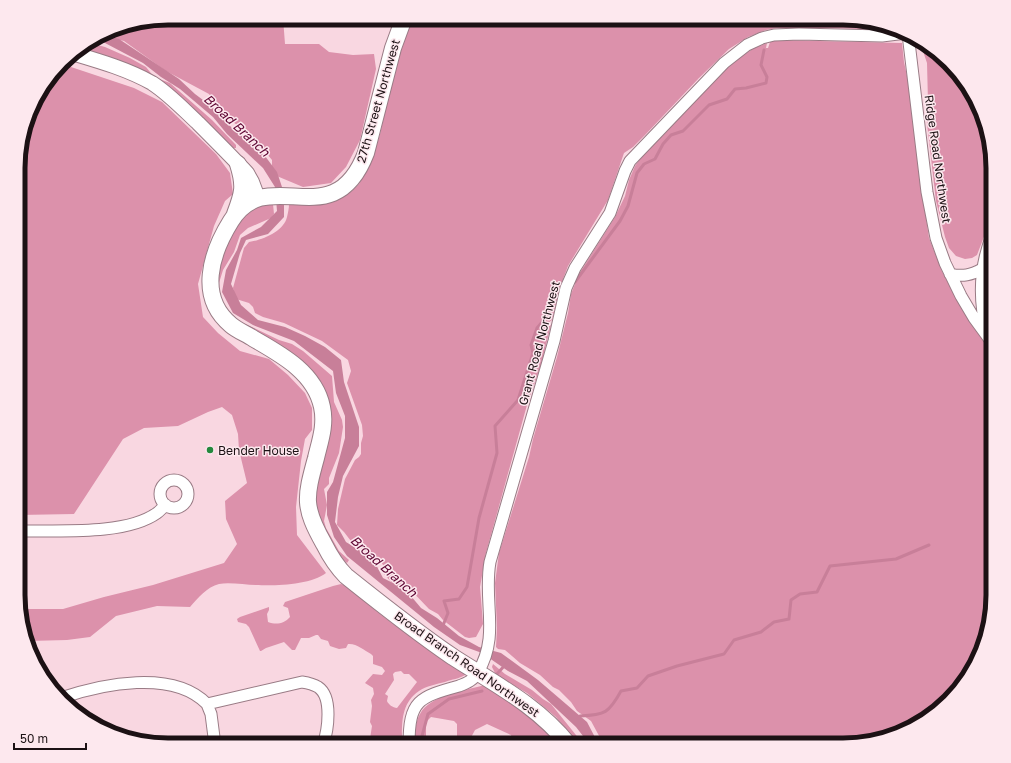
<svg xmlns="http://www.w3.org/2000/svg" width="1011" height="763" font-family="'Golos Text',sans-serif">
	<rect width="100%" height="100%" fill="#f9d7e1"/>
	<!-- forest -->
	<path fill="#dc91ab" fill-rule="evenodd" d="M168 18H283L285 44H319L329 52 353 55 374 54 376 69 360 140 346 167 331 183 303 187 272 174V160L254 138 220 112 209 94 166 71 124 41 103 36 119 26Z
		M413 18H853L899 29 890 30 830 28H777L766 30 748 37 729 49 699 78 646 134 633 147 624 153 608 200 568 266 560 287 552 320 545 325V329L551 325 541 365 527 405 486 553 480 587 483 624 476 637 469 638 465 637 443 620 438 614 429 609 407 586 394 585 384 574 383 565 380 560 370 553 354 545 344 532 337 525 338 509 345 479 355 460 359 457 361 454V443L363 436 362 425 347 383 351 371 348 360 322 341 284 323 263 317 255 313 253 307 249 303 236 299 233 288 244 248 249 242C263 240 284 231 287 217 288 213 289 208 289 204L305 205 333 202 352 191 359 184 373 157 380 134 398 56 410 22Z
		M777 40 902 43 904 62 909 85 920 176 929 238 942 271 959 302 993 355V605L982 652 956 694 909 730 843 745H604L591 721 577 711 571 702 559 690 553 687 540 675 520 663 505 650 498 649 496 647 497 628 495 583 499 553 529 457 533 439 557 357 568 313 571 294 579 274 615 217 625 196 629 180 635 166 645 152 733 62 754 48 767 43 766 48H768L770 42Z
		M920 42 942 55 978 102 993 167V213L977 255 972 258 965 259 956 256 949 248 945 237 936 201 926 115 928 102 927 63Z
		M90 43 105 47 130 58 146 67 154 77 170 83 212 120 236 145V148H233C208 124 184 96 154 77 131 62 105 56 79 49Z
		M62 64 134 88 162 102 216 154 230 173 233 194 225 201 214 226 198 284 203 317 218 333 240 351 269 359 288 375 305 393 312 408V430L305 439 301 461 296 507 297 535 326 573C311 585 275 586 256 585 245 585 230 582 219 584 207 587 198 598 190 607L157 606 116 616 90 637 67 640 28 641 19 609H63L104 597 153 585 224 563 237 544 226 519 225 501 247 483 239 450 238 434 232 415 222 407 208 412 178 426 144 428 123 439 74 514 19 515V148L38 93Z
		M265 204H273L274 214 271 218 248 228 240 235 234 252 223 270 219 283 217 282 219 264 236 224 252 209Z
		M993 254V324C984 302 987 276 993 254Z
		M237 320 279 340 292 344 303 351 332 376 334 402 342 420 343 427 339 453 329 478V484L324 489 327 505 324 521 326 528 339 551 349 560 347 563C335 554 329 542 323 529 321 521 315 511 314 503 313 492 317 481 320 471 330 437 340 406 316 375 297 351 266 337 239 323Z
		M341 584C355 588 365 602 375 610 404 633 434 653 465 672V675C459 679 452 679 445 682 437 684 426 686 419 691 400 704 402 725 402 745H369L372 726 370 722 372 706 371 700 374 694 373 688 365 683 373 674 382 675 385 671 382 667 373 664V656L371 654C364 650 356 643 348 644L346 648 339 649 330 646 328 641 321 639 318 635H316L309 638H301L295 650H292L284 642 266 648 261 651H260L249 627 246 624 238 622 237 619 240 617 269 607V610L267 614 268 622C276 625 284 624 290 617L288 608 283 606 285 602 333 586ZM401 671 404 674H409L417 682 397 708C393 708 388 704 387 701L388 696 385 694 394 680 393 674 395 672Z
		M493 664 505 674 532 690 543 699 551 704 584 745H578L556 717 527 693 496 675 492 667Z
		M485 685 534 717 561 745H513L511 735 487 724 475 730 467 745H454L457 737V724L454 721 431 717 426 722V745H414C415 735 415 722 420 714 430 695 466 690 485 685Z"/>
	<!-- water -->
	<path fill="#c87f99" d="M104 35 119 39 179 79 195 94 215 109 231 127 265 156 277 172 284 193V217L268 234 246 240 240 253 231 284 241 305 258 320 285 327 305 336 325 347 341 360 344 382 359 427V446L343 476 338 497 335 522 346 542 373 559 383 578 405 589 421 608 437 618 459 636 479 647 501 653 538 680 587 722 599 745H590L576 727 527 681 508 671 482 653 460 645 434 627 347 556 334 537 327 515V492L333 482 345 438V416L336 393 333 371 294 341 253 325 233 313 222 292 226 270 237 250 241 238 261 227 277 211 275 187 263 168 227 134 213 117 180 89 161 77 143 63 105 43 94 41Z"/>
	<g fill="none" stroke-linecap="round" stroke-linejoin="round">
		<!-- stream -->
		<path stroke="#c87f99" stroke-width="3" d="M772 18V22
			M575 282 620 221 628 206 637 173 644 164 655 159 663 144 671 135 683 131 709 105 727 99 735 89 746 88 766 83 767 77 761 65 764 50
			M442 628 448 613 444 601 459 599 467 587 479 518 497 453 495 426 518 400 533 353 531 345 537 328 543 321
			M497 674 505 665
			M578 719 580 716C605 715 609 713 621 691L637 688 648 676 677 666 724 654 734 640 761 632 774 622 789 619 791 600 800 594 817 592 830 566 896 559 929 545
			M422 745V736L428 714 449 699 482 691"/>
		<defs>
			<path id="minor" d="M908 34 927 192 936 238 945 263 961 296 974 318 993 344
				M950 274C963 277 971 275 982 269
				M987 333C978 298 979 266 993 233
				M160 494a14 14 0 1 1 28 0a14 14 0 1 1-28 0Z
				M18 531C56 530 125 536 157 513 160 511 163 507 166 505
				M61 698C102 684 173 669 207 704
				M215 745 211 714 207 704 302 682C308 683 313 684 318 687 333 697 328 730 323 745
				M409 745C409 700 419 697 459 686 467 683 474 680 478 672 500 636 483 601 490 562L554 341 566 288 575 268 610 213 625 171 630 161 724 63 747 45 762 38 774 35 799 34 882 36 906 33"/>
			<path id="tertiary" d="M72 53C99 61 127 69 152 83 169 94 183 109 198 123 214 139 231 156 247 173L252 182 258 198"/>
			<path id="secondary" d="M404 18 393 48 366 153C333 239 268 161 231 221 211 253 197 297 231 325 238 331 247 334 254 339 282 355 315 373 322 407 326 425 320 441 316 458 305 498 303 507 324 544 330 556 336 566 346 576 381 604 416 632 453 657 495 684 537 705 569 745
				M235 214C243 193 245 186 238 164"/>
		</defs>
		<!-- minor casing -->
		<use href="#minor" stroke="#997b85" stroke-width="13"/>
		<!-- tertiary casing -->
		<use href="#tertiary" stroke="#997b85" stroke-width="16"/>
		<!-- secondary casing -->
		<use href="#secondary" stroke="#997b85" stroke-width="18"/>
		<!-- minor -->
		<use href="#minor" stroke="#fff" stroke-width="11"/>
		<!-- tertiary -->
		<use href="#tertiary" stroke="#fff" stroke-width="14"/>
		<!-- secondary -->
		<use href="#secondary" stroke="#fff" stroke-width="16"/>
	</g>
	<!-- markers -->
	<circle fill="#24883d" stroke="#fde8ee" stroke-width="1.5" cx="210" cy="450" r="4"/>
	<g text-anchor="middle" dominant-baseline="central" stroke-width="3" stroke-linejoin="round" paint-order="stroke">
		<!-- street labels -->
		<g font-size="12" fill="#1c1114" stroke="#fde8ee">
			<text transform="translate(378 101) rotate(-74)">27th Street Northwest</text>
			<text transform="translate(938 159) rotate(82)">Ridge Road Northwest</text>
			<text transform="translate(539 343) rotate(-75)">Grant Road Northwest</text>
			<text transform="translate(467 664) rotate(35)">Broad Branch Road Northwest</text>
		</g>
		<!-- poi labels -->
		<g font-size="12" fill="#1c1114" stroke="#fde8ee" text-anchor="start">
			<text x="218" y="450">Bender House</text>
		</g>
		<!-- water labels -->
		<g font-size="13" font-style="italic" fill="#5f0533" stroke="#fde8ee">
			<text transform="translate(237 125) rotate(43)">Broad Branch</text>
			<text transform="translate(384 566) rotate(42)">Broad Branch</text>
		</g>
	</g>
	<!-- crop -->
	<path d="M0 0H1011V763H0ZM168 25H843A143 143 0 0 1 986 168V595A143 143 0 0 1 843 738H168A143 143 0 0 1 25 595V168A143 143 0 0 1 168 25Z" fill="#fde8ee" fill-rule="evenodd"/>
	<path fill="none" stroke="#1c1114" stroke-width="5" d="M168 25H843A143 143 0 0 1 986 168V595A143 143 0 0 1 843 738H168A143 143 0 0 1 25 595V168A143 143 0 0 1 168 25Z"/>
	<!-- scale -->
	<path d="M14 743v6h72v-6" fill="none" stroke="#1c1114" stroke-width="2"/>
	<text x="20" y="743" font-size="12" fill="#1c1114" stroke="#fde8ee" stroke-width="3" paint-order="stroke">50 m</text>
</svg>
